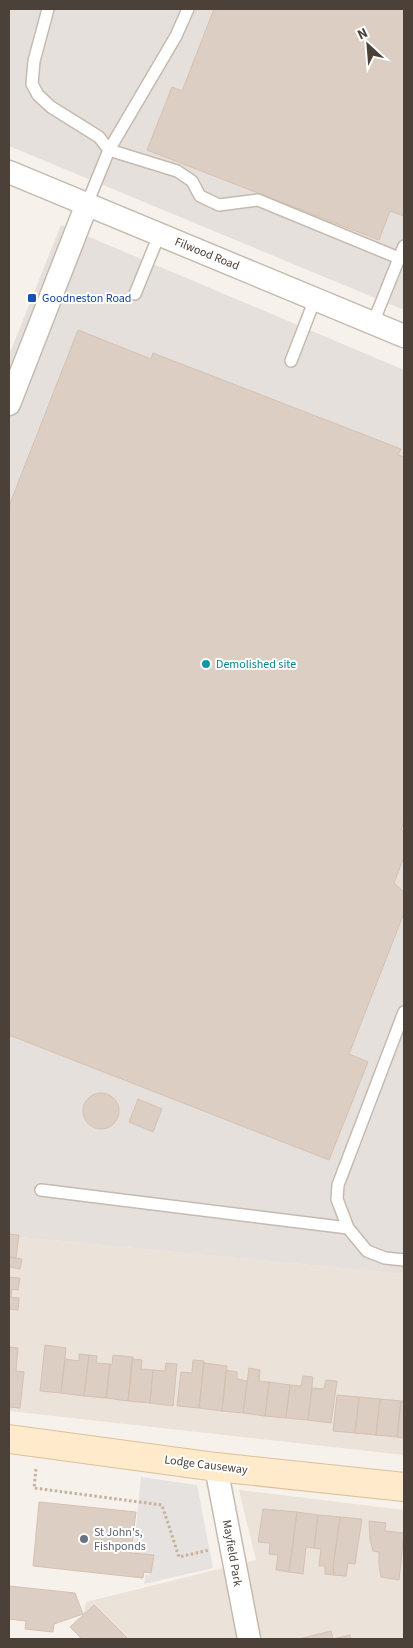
<svg xmlns="http://www.w3.org/2000/svg" width="413" height="1648" font-family="'Source Sans 3',sans-serif">
	<rect width="100%" height="100%" fill="#f6f1eb"/>
	<!-- residential -->
	<path fill="#ebe2d9" d="M9 1236 404 1274V1455L9 1411Z
		M239 1490 404 1510V1639H78L86 1602 256 1560Z"/>
	<!-- industrial -->
	<path fill="#e6e0dc" d="M9 9H404V310L9 146Z
		M61 225 404 370V1274L9 1236V355Z"/>
	<!-- parking -->
	<path fill="#e5e2df" d="M141 1477 197 1485 213 1568 144 1584 146 1574 150 1576 153 1558 133 1555Z"/>
	<!-- building -->
	<path fill="#dccec2" stroke="#d5c1b2" d="M214 9H404V216L390 211 379 240 147 150 172 87 182 91Z
		M78 330 151 359 153 353 401 449 398 455 404 457V821L401 830 404 831V857L394 883 404 892V913L349 1054 368 1062 329 1160 9 1035V506Z
		M83 1111a18 18 0 1 1 36 0a18 18 0 1 1-36 0Z
		M138 1099 162 1109 153 1132 129 1122Z
		M9 1234 19 1235 16 1258 9 1257Z
		M9 1257 22 1259 20 1269 9 1267Z
		M9 1277 20 1278 18 1290 12 1289 11 1297H9Z
		M9 1297 19 1298 18 1310 9 1309Z
		M45 1345 66 1348 61 1393 40 1391Z
		M9 1347 18 1348 16 1371 24 1372 20 1408 9 1407Z
		M79 1354 89 1355 84 1396 61 1393 65 1359 79 1361Z
		M89 1355 97 1356 96 1363 110 1364 106 1398 84 1396Z
		M113 1355 133 1357 128 1401 106 1398 110 1364 112 1365Z
		M132 1359 142 1360 141 1369 153 1370 150 1403 128 1401Z
		M193 1360 204 1361 199 1408 177 1406 181 1372 192 1373Z
		M166 1363 177 1364 173 1406 150 1403 153 1370 165 1371Z
		M204 1363 227 1366 222 1411 199 1408Z
		M249 1368 260 1370 259 1381 269 1382 265 1416 243 1413Z
		M226 1370 237 1372V1379L247 1381 243 1413 222 1411Z
		M303 1376 313 1377 308 1420 286 1418 290 1385 301 1386Z
		M326 1380 337 1381 331 1423 308 1420 312 1388 324 1389Z
		M269 1382 290 1385 286 1418 265 1416Z
		M337 1395 359 1397 355 1433 333 1431Z
		M359 1397 380 1399 376 1435 355 1433Z
		M380 1399 401 1401 397 1437 376 1435Z
		M401 1401H404V1438L397 1437Z
		M39 1502 136 1512 131 1553 154 1555 151 1573 144 1572 143 1578 33 1566Z
		M263 1509 297 1512 289 1572 276 1570 278 1555 269 1554 270 1543 258 1542Z
		M297 1512 318 1515 314 1548 306 1547 303 1574 289 1572Z
		M318 1515 340 1517 333 1568 334 1575 325 1574V1566H319L321 1549 314 1548Z
		M340 1517 362 1519 355 1564 348 1563 346 1576 334 1575 333 1568Z
		M369 1521 386 1523 385 1531 404 1533 399 1580 381 1577 379 1565V1552L373 1551 370 1539Z
		M9 1586 75 1593 83 1614 54 1624 53 1632 25 1629 26 1621 9 1619Z
		M94 1605 128 1639H82L70 1627Z
		M331 1631 333 1639 350 1635 351 1639H299Z"/>
	<g fill="none" stroke-linecap="round" stroke-linejoin="round">
		<defs>
			<path id="service" d="M48 9 34 61 32 84 38 95 51 107 99 137 109 150 87 204
				M188 9 176 36 109 150 177 171 192 181 200 196 219 205 258 200 399 258
				M135 294 159 235
				M373 323 404 246
				M291 361 315 299
				M404 1012 338 1185 337 1199 348 1228 367 1251 385 1258 404 1260
				M41 1190 348 1228"/>
			<path id="minor" d="M9 172 404 336
				M9 404 87 204
				M216 1467 249 1639"/>
			<path id="secondary" d="M9 1439 216 1467 404 1487"/>
		</defs>
		<!-- service casing -->
		<use href="#service" stroke="#c6baaf" stroke-width="14"/>
		<!-- minor casing -->
		<use href="#minor" stroke="#c6baaf" stroke-width="25"/>
		<!-- secondary casing -->
		<use href="#secondary" stroke="#ddc099" stroke-width="30"/>
		<!-- path -->
		<path stroke="#c6b19c" stroke-width="3" stroke-dasharray="2.5 2.5" stroke-linecap="butt" d="M36 1469 34 1488 162 1505 179 1557 209 1550"/>
		<!-- service -->
		<use href="#service" stroke="#fff" stroke-width="11"/>
		<!-- minor -->
		<use href="#minor" stroke="#fff" stroke-width="22"/>
		<!-- secondary -->
		<use href="#secondary" stroke="#ffebcc" stroke-width="28"/>
	</g>
	<!-- markers -->
	<rect fill="#1a4fb4" stroke="#fff" stroke-width="2" x="27" y="293" width="10" height="10" rx="2.5"/>
	<circle fill="#0f9aa8" stroke="#fff" stroke-width="2" cx="206" cy="664" r="5"/>
	<circle fill="#6b7280" stroke="#fff" stroke-width="2" cx="84" cy="1539" r="5"/>
	<g text-anchor="middle" dominant-baseline="central" stroke-width="4" stroke-linejoin="round" paint-order="stroke">
		<!-- street labels -->
		<g font-size="12" fill="#4c4138" stroke="#fff">
			<text transform="translate(207 254) rotate(22)">Filwood Road</text>
			<text transform="translate(206 1465) rotate(7)">Lodge Causeway</text>
			<text transform="translate(232 1553) rotate(80)">Mayfield Park</text>
		</g>
		<!-- transit labels -->
		<g font-size="12" fill="#164399" stroke="#fff" text-anchor="start">
			<text x="42" y="298">Goodneston Road</text>
		</g>
		<!-- culture labels -->
		<g font-size="12" fill="#0d838f" stroke="#fff" text-anchor="start">
			<text x="216" y="664">Demolished site</text>
		</g>
		<!-- worship labels -->
		<g font-size="12" fill="#5b616d" stroke="#fff" text-anchor="start">
			<text x="94" y="1532">St John's,<tspan x="94" dy="14">Fishponds</tspan></text>
		</g>
	</g>
	<!-- border -->
	<rect width="413" height="1648" fill="none" stroke="#4c4138" stroke-width="20"/>
	<!-- north arrow -->
	<g transform="translate(368 45) rotate(334)" stroke="#ffffff" stroke-width="4" paint-order="stroke">
	<path d="M0-4L9 19L0 12L-9 19Z" fill="#4c4138"/>
	<text y="-8" font-size="14" font-weight="bold" text-anchor="middle" fill="#4c4138">N</text>
	</g>
</svg>
